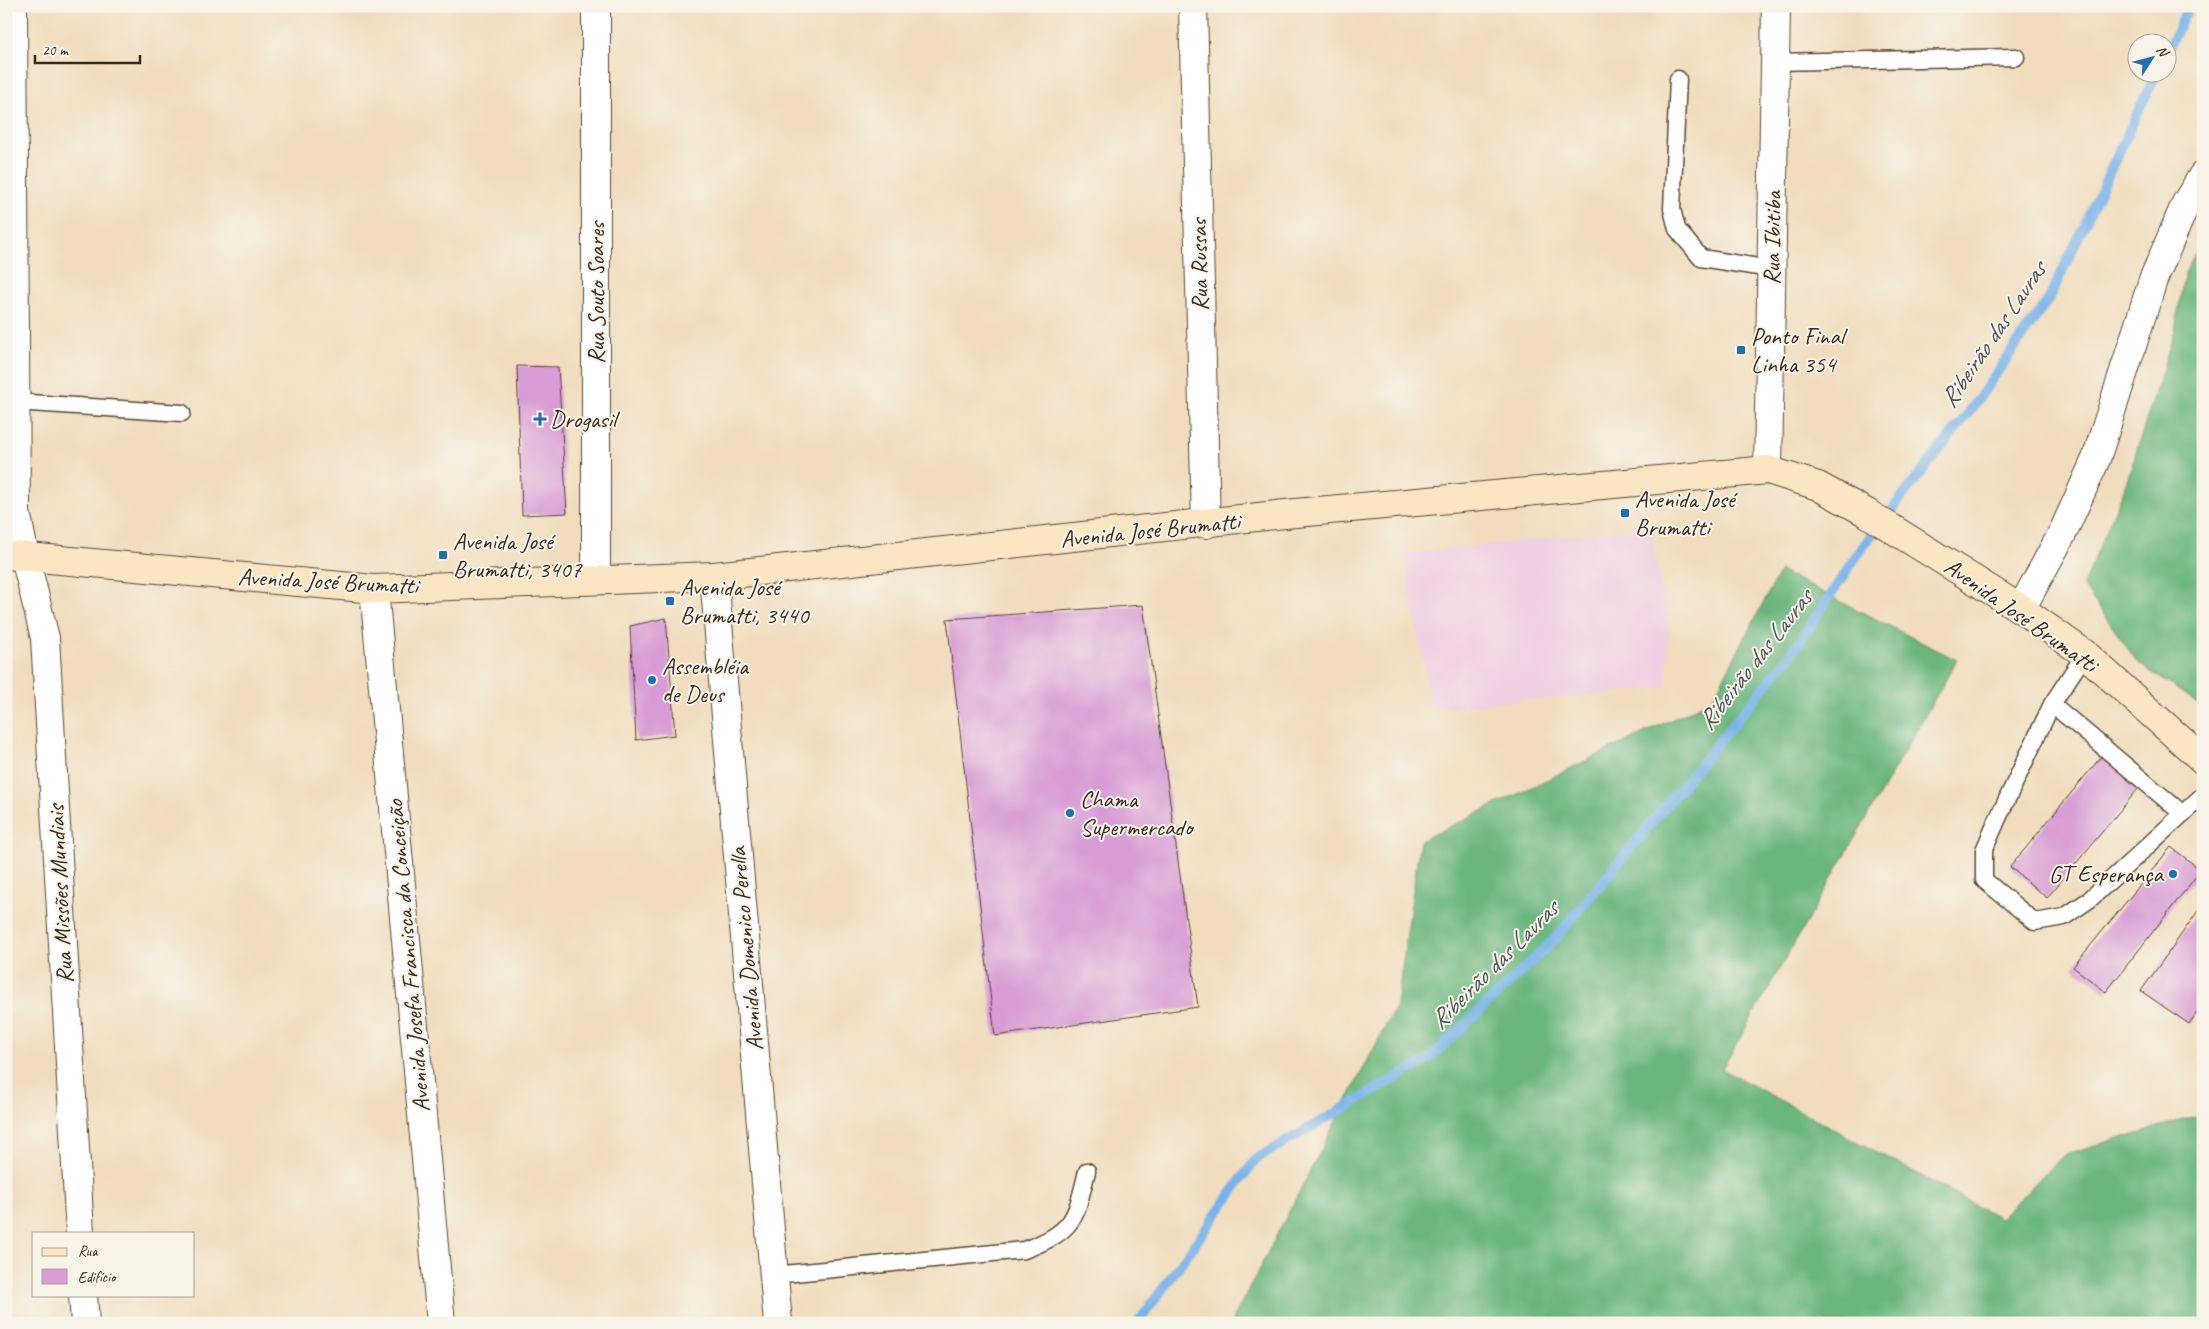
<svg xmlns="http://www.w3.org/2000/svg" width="2209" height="1329" font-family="Caveat,sans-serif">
	<rect width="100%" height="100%" fill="#f7f3e8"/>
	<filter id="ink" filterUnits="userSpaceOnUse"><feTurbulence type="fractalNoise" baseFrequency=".02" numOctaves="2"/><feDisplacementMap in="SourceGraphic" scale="10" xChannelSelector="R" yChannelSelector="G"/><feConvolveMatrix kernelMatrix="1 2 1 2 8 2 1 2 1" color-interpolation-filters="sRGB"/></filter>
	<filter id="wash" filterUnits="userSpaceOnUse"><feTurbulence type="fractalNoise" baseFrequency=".0096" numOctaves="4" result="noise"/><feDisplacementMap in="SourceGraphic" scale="20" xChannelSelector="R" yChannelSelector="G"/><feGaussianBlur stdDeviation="1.12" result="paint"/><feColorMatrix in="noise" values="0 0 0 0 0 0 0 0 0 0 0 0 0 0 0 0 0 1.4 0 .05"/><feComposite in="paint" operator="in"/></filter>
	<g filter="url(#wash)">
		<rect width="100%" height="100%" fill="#f1ddbd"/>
		<!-- built -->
		<path fill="#f1d0e3" d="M1650 527 1669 630 1666 688 1432 709 1403 554Z"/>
		<!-- forest -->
		<path fill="#6bb67e" stroke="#53704e" d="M2203 237V707L2138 663 2083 585 2125 487 2175 330 2184 275Z
			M1780 571 1957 660 1722 1069 2000 1218 2065 1154 2203 1114V1323H1231L1397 1004 1420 841 1712 700Z"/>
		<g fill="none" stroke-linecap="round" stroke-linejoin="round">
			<!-- stream -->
			<path stroke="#78b2e9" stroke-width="10" d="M2166 54 2189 6
				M1138 1323 1256 1159 1429 1059 1555 939 1790 656 1864 545 1967 415 2050 297 2157 72"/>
		</g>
		<g id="blocks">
			<!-- building -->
			<path fill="#d89cd6" d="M517 366 558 367 567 513 522 515Z
				M1143 605 1198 1007 995 1036 947 619Z
				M666 618 675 735 636 740 630 626Z
				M2105 752 2143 783 2047 898 2010 867Z
				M2171 847 2201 870 2106 992 2073 967Z
				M2203 904V1004L2189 1024 2141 991Z"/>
		</g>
	</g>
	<g filter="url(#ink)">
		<use href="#blocks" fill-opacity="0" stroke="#564536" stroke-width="1"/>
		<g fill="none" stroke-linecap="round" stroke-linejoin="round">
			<defs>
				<path id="service" d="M1775 62 2016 57
					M1678 79 1672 209 1677 229 1701 258 1771 269
					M15 402 182 413
					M2085 654 2052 704 1999 816 1984 850V880L2035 922 2064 917 2089 900 2203 795
					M2052 704 2183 814
					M774 1275 1024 1250C1074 1231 1075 1221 1087 1171"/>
				<path id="minor" d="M596 6V580
					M1193 6 1206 524
					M1768 470 1776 6
					M25 557 45 638 80 1233
					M714 576 778 1323
					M374 589 441 1323
					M2021 609 2062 534 2096 459 2153 280 2186 203 2203 175
					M83 1295 85 1323"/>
				<path id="tertiary" d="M13 6 16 512 25 557"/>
				<path id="secondary" d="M6 555 374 589 714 576 1285 514 1768 470 1818 486 1867 513 2021 609 2085 654 2203 760"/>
			</defs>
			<!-- service casing -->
			<use href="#service" stroke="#564536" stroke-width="19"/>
			<!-- minor casing -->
			<use href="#minor" stroke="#564536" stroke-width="30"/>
			<!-- tertiary casing -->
			<use href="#tertiary" stroke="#564536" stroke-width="30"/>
			<!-- secondary casing -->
			<use href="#secondary" stroke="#564536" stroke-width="30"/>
			<!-- service -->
			<use href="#service" stroke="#fff" stroke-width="16"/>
			<!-- minor -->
			<use href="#minor" stroke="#fff" stroke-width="28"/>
			<!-- tertiary -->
			<use href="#tertiary" stroke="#fff" stroke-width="28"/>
			<!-- secondary -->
			<use href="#secondary" stroke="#fbe6c4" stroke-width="28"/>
		</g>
	</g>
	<!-- markers -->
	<g fill="#1f6fb2" stroke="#f7f3e8" stroke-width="2">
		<rect x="1736" y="345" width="10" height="10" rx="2.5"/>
		<path d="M537.5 411.5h5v5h5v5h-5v5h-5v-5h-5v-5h5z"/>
		<rect x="1620" y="508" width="10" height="10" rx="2.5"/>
		<rect x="438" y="550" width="10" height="10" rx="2.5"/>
		<rect x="665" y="596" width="10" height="10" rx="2.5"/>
		<circle cx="652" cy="680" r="5"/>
		<circle cx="1070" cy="813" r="5"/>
		<circle cx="2173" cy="874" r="5"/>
	</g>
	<g text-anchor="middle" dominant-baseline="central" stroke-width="4" stroke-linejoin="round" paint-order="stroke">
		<!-- street labels -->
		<g font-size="24" fill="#3b2a1e" stroke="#f7f3e8">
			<text transform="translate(1772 238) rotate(-89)">Rua Ibitiba</text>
			<text transform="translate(1199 265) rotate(-91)">Rua Russas</text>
			<text transform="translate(596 293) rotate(-90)">Rua Souto Soares</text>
			<text transform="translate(1150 530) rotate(-6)">Avenida José Brumatti</text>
			<text transform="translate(328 581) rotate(3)">Avenida José Brumatti</text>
			<text transform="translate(2021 615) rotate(35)">Avenida José Brumatti</text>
			<text transform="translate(60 894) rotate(-93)">Rua Missões Mundiais</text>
			<text transform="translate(746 949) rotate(-95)">Avenida Domenico Perella</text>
			<text transform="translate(408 956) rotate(-95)">Avenida Josefa Francisca da Conceição</text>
		</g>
		<!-- poi labels -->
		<g font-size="24" fill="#3b2a1e" stroke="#f7f3e8" text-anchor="start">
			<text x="1751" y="336">Ponto Final<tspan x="1751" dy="28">Linha 354</tspan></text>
			<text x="550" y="419">Drogasil</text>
			<text x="1635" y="499">Avenida José<tspan x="1635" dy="28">Brumatti</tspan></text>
			<text x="453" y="541">Avenida José<tspan x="453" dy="28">Brumatti, 3407</tspan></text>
			<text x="680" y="587">Avenida José<tspan x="680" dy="28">Brumatti, 3440</tspan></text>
			<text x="662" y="666">Assembléia<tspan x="662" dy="28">de Deus</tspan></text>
			<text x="1080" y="799">Chama<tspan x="1080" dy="28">Supermercado</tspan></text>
			<text x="2163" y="874" text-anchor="end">GT Esperança</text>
		</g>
		<!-- water labels -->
		<g font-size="25" font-style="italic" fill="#4d535b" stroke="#f7f3e8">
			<text transform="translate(1993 335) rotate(-56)">Ribeirão das Lavras</text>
			<text transform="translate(1755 660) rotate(-52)">Ribeirão das Lavras</text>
			<text transform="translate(1494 965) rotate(-45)">Ribeirão das Lavras</text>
		</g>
	</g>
	<!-- margin -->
	<rect width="2209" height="1329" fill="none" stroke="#f7f3e8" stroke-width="25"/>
	<!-- legend -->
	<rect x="32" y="1232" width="162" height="65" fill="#f7f3e8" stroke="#aca397"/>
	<rect x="42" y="1248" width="25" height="8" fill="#fbe6c4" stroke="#aca397"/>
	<text x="78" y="1256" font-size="15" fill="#3b2a1e">Rua</text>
	<rect x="42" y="1269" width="25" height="15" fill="#d89cd6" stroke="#aca397"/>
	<text x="78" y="1282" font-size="15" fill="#3b2a1e">Edifício</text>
	<!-- north arrow -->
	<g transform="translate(2152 58) rotate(54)"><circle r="24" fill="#f7f3e8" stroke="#aca397"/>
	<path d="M0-4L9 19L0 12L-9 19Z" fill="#1f6fb2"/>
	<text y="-8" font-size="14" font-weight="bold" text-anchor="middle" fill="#3b2a1e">N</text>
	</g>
	<!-- scale -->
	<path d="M35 55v8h105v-8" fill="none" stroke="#3b2a1e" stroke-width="2.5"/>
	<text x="42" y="55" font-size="15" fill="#3b2a1e" stroke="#f7f3e8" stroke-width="4" paint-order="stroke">20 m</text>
</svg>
